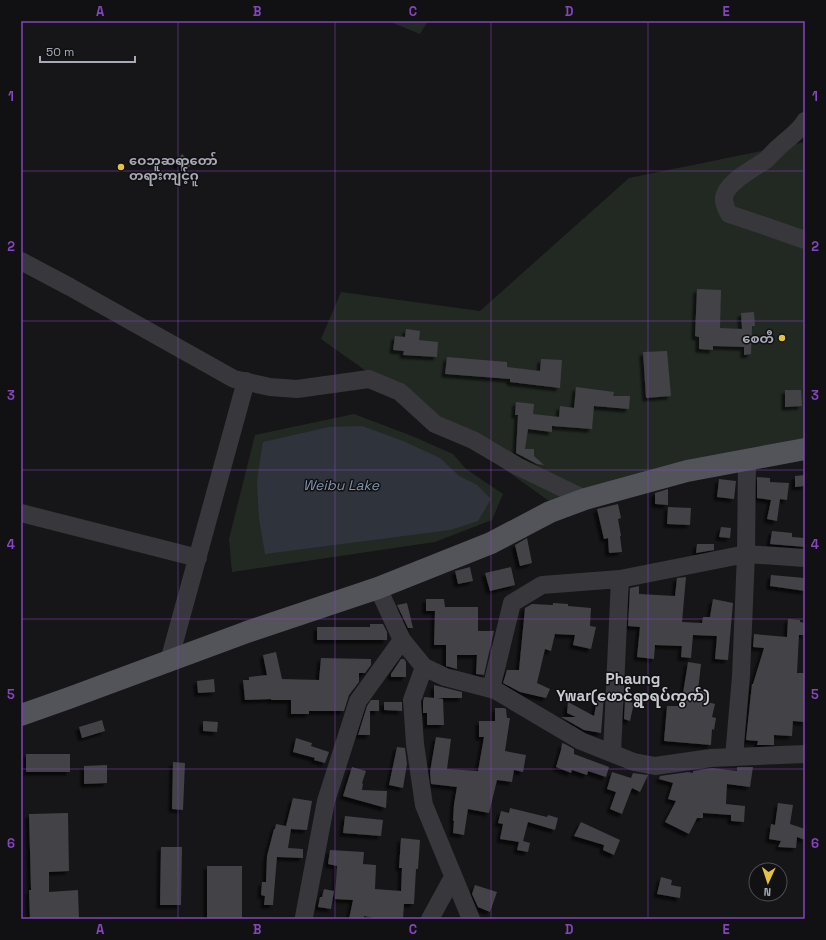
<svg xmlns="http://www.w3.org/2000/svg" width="826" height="940" font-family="'Space Grotesk','Noto Sans Myanmar',sans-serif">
	<defs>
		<filter id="shadow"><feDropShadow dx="-3.5" dy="3.5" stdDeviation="1" flood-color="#0009"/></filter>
	</defs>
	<rect width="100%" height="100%" fill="#161517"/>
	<!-- green -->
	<path fill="#222923" d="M388 21H428L420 34Z
		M805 142V455L549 501 321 339 341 292 480 311 629 178Z
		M354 414 412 436 453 454 466 469 503 494 492 520 435 542 232 572 229 539 255 435Z"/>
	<!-- water -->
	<path fill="#2f343c" d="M362 426 403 441 440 458 459 476 477 485 491 499 478 521 450 530 265 554 259 518 257 481 263 442 329 427Z"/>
	<!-- building -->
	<path fill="#424247" filter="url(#shadow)" d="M182 154 192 163 186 171 175 162Z
		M697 289 721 290 720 328 742 329 741 313 754 312 755 326H752L751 354 744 355V347L713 346V350L699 349V337L695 336Z
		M406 329 420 331 419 340 438 342 437 357 403 355 404 351 393 350 395 336 405 337Z
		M667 351 671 396 646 398 643 352Z
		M447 357 507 362V367L540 371 541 359 562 360 560 388 510 382V379L445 374Z
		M576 387 614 392 613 396H630L629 409 594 406 592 429 552 426V432L528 429 525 449H534V456L544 465 537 464 516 453 518 415H515L516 402 534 404 533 414 559 417 560 406 574 408Z
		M785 390H801L802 406 785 407Z
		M805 475V486L795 487V476Z
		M757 477 770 478V482L789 483 787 500 780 499 777 521 767 519 771 500 757 498Z
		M719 479 736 481 734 499 717 497Z
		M668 489V505L655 504V493Z
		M618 504 621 518 618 519 621 536H620L622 552 609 553 608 538 604 539 597 509Z
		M668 507 691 508 690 525 667 524Z
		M721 527 731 528 730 538 719 537Z
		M772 531 792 533V537L805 538V547L770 544Z
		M527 538 532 563 520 566 515 545Z
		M697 544H714V550L696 553Z
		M470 567 473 581 458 584 455 571Z
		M511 567 515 585 490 591 485 573Z
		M771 575 805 578V591L770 586Z
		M686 577 682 622 702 623 703 617H710L713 599 733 603 728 660 715 659 717 636 693 635 691 658 681 657 682 646 655 645 654 659 637 657 640 627 628 626 630 588 639 586V594L675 596 677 578Z
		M426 599H444L445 607H478V631H494L484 675 476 674 477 655H457V669L446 666V645H434L435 611H426Z
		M407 603 413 628H408L397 605Z
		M553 603 568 604V606L591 608 590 626 596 627 591 649 573 645 575 635 555 634 551 651 545 649 537 683 550 689 546 698 520 692 503 683 507 670H519L525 608 532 604 553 605Z
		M788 619 800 620V622L805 623V635H799L797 673H805V722L793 721 792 736 774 735V745H757L758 741 746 740 752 684H753L764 648 753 647 754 634 787 637Z
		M370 624H383L387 632V640H317V627H370Z
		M276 652 282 679 319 680 321 658 371 659V665L365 673H359V682L349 695 344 711H309V714H291V700H271V699L245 700 243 680H249V677L267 675 263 655Z
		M401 659H404L406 662V677H391V674Z
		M688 662 701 664 698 691H708L707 702 715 704 712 717 716 718 714 730 712 729 711 745 664 741 667 706H681Z
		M214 679 215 692 198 693 197 681Z
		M434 685 462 692V698H437L443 699 444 725H427V713H423V702L424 697 434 698Z
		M598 695 604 696 601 733 584 730 561 717H576L567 713 568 702 594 716Z
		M371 700H379V711H370V735H358L367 706Z
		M625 701 634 703 630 721 624 719Z
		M384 702H402V711L384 710Z
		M495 708H504L506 709 507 718H510L505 751 526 755 523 772 514 770 512 782 497 780 489 813 468 809 464 835 453 833 454 821H453L454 804 457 787 431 784 430 772 436 737 451 739 447 769 478 771 484 737H479V721H495Z
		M102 720 105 731 82 738 79 727Z
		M203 721 218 722 217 732 203 731Z
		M296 738 312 743 311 746 329 752 325 763 314 760 315 758 293 752Z
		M562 743 565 744 574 749V754L609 767 606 777 588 771 587 775 572 770 571 773 556 767 561 750Z
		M397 747 405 748 407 764 403 788 389 785Z
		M26 754H70V772H26Z
		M173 762 185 763 183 810 172 809Z
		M107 765V783L84 784V766Z
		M352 767 366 771 362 783 363 784 362 790 387 791 386 808 343 796Z
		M737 767H753L750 787 727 784 726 804 745 806 744 822 731 821V815L703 813V818H697L689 834 665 822 676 801 668 799 673 783 659 779 660 776 688 772 693 773V771L712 768 737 771Z
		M612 772 631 778 633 773 648 775 640 792 632 788 622 814 610 809 616 792 607 789Z
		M293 798 312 801 307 830 291 829 288 848 303 849V858L277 857 273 905H264L265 896 261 895 262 882H266L267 856 274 829H275L276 824 286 826Z
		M778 803 793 805 790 824 805 829V840L797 837 796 848 778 847 781 841 769 839 771 824 775 825Z
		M510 808 547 817 548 815 558 818 555 830 528 822 523 841 530 843 528 852 517 850 519 842 500 839 503 824 498 823 501 811 509 813Z
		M68 813 69 871 49 872V892L78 890 79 919H30L29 890H31L29 814Z
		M345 816 383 820 381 836 343 833Z
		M581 822 620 840 614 855 603 850 604 845 574 836Z
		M401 838 420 840 418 869H416L414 904H404L403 919H379L364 916V919H349L353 900 335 899 337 866 328 864 330 850 364 852 363 864 376 865 375 889 401 891 402 868H399Z
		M161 847H182L181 905H160Z
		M207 866H242V919H207Z
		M661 877 672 880 671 885 681 887 680 898 657 894Z
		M475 885 497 892 490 912 478 907 472 894Z
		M324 889 334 891 331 909 318 907 320 897H322Z"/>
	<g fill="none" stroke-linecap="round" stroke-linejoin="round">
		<!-- minor -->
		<path stroke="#37373c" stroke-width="18" d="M805 121C799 132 788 138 779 147 773 152 769 158 763 162 752 169 730 181 725 194 722 201 726 208 729 214L762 225 805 240
			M21 261 70 287 234 379 270 387 297 389 369 379 400 392 435 424 473 440 517 466 585 499
			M21 513 198 558
			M378 588 402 640 424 667 445 677 495 690 581 741 634 762 655 766 711 758 805 754
			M169 661 246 381
			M424 667 412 700 415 744 424 805 471 919
			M491 689 512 603 542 585 620 579 746 554 805 558
			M612 753 620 579
			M734 757 741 676 746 554 747 460
			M304 917 326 801 358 701 402 640
			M430 919 453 877"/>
		<!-- major -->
		<path stroke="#53545a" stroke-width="22" d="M21 715 69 698 247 632 378 588 491 543 550 512 585 499 687 471 805 449"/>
	</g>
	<!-- grid -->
	<path fill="none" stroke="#8445bd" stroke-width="1" stroke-opacity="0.55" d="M178 21V919M335 21V919M491 21V919M648 21V919M21 171H805M21 321H805M21 470H805M21 619H805M21 769H805"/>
	<!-- markers -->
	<g fill="#e2c143" stroke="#111012" stroke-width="1.5">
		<circle cx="121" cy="167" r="4"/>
		<circle cx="782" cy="338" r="4"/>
	</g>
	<g text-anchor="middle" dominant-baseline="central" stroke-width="3" stroke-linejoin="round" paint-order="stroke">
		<!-- poi labels -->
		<g font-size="13" font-weight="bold" fill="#a8abb6" stroke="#111012" text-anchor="start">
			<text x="129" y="160">ဝေဘူဆရာတော်<tspan x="129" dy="15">တရားကျင့်ဂူ</tspan></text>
			<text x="774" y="338" text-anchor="end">စေတီ</text>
		</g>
		<!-- water labels -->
		<g font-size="14" font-style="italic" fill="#8294ae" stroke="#111012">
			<text x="341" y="485">Weibu Lake</text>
		</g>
		<!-- quarter labels -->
		<g font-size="15" font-weight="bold" fill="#c9cad2" stroke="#111012">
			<text x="633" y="678">Phaung<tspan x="633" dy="17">Ywar(ဖောင်ရွာရပ်ကွက်)</tspan></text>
		</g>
	</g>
	<!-- border -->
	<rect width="826" height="940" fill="none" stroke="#111012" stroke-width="44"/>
	<!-- north arrow -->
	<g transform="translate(768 882) rotate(183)"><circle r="19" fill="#111012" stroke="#4d4e54"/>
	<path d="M0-3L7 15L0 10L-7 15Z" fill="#e2c143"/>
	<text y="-6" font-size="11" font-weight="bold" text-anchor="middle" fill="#a8abb6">N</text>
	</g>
	<!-- scale -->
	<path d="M40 56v6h95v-6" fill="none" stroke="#a8abb6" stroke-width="2"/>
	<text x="46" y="56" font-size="12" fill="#a8abb6" stroke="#111012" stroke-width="3" paint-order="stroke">50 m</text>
	<rect x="22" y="22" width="782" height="896" fill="none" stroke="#8445bd" stroke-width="1.5"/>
	<g font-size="13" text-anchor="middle" font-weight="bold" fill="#8445bd">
		<text x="100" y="16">A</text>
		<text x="257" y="16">B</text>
		<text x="413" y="16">C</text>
		<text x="569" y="16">D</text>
		<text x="726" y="16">E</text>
		<text x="11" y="101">1</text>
		<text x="815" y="101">1</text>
		<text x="11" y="251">2</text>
		<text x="815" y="251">2</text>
		<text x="11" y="400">3</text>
		<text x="815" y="400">3</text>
		<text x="11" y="549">4</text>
		<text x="815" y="549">4</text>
		<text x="11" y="699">5</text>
		<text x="815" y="699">5</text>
		<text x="11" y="848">6</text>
		<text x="815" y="848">6</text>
		<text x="100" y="934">A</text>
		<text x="257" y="934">B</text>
		<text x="413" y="934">C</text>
		<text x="569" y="934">D</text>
		<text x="726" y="934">E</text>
	</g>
</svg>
